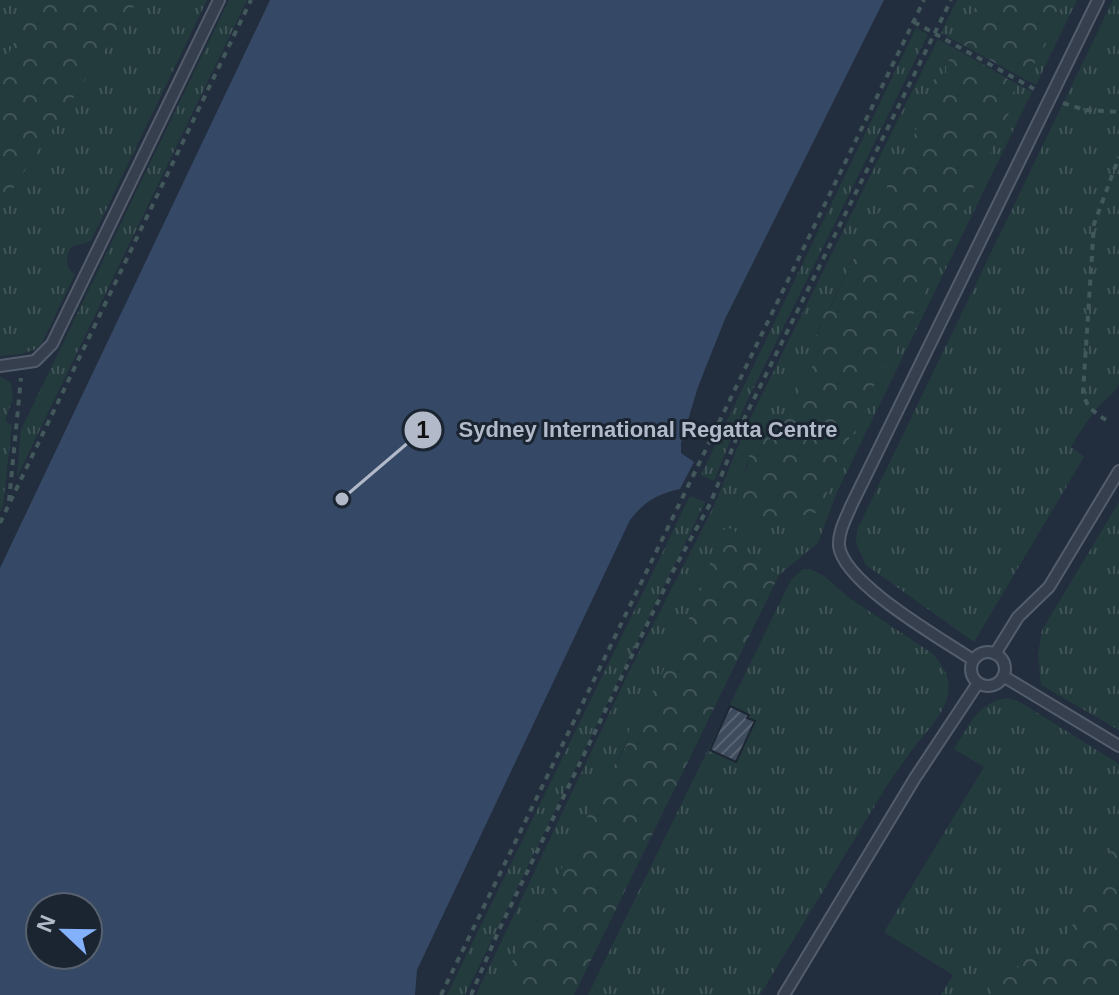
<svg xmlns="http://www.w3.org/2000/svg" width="1119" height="995" font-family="Helvetica,sans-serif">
	<defs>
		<pattern id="grass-tufts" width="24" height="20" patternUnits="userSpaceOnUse" patternTransform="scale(2)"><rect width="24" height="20" fill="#243b3e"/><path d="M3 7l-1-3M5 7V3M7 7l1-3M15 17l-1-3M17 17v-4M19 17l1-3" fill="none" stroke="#415559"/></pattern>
		<pattern id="forest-crowns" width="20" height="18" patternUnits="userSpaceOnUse" patternTransform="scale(2)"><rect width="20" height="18" fill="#243b3e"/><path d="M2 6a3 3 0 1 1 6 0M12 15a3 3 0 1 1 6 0" fill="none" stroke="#415559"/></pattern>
		<pattern id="building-hatch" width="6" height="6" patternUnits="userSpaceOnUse" patternTransform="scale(2)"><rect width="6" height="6" fill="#3e4b5d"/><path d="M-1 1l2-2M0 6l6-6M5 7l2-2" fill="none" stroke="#586373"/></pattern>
	</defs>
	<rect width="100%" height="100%" fill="#222d3d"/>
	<!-- grass -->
	<path fill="url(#grass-tufts)" d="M0 0H207L91 241 71 247C66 258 64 267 75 274L42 343 36 349 22 354 0 356Z
		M229 0H247L17 477 21 430Z
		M957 0H977L970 26 961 44 941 33Z
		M1064 0H1077L1036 85 1028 81 1038 54 1045 46Z
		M1113 0H1119V384C1114 393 1109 397 1102 403 1090 415 1080 432 1071 447L1084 457 974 642 866 565 856 543 857 530Z
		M916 28 928 34 745 405 714 481 701 475Z
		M938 39 956 49 947 62 946 73 923 115 910 147 891 169 882 209 871 223 815 337 814 363 778 432 759 436C750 450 749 465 740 480L771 522 820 512 834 474 849 453V437L871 396 877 376 896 356 902 319 913 315 952 241 974 186 1009 113 1015 83 1032 92 837 492 818 543 779 575C756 562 745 553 733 528L710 568 706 586 697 594 693 610 643 713 631 716C630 726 629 740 624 748 607 777 588 805 581 840L572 846 538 920 517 945 509 973 493 995H476L630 670 713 508 746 427Z
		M0 376 11 383 13 398 5 421 12 425 3 506 0 512Z
		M690 496 705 502 465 995H447Z
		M1119 502V730L1041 685 1038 654 1042 630Z
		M803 569H810L824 576 848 597 933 654C967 690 938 718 914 747 905 759 897 771 888 784L760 995H588L786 590 792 579Z
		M1008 698 1020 702 1119 764V841L1115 843 1077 918 1053 956 1029 957 1017 968 990 980 992 995H941L953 975 884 932 984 767 954 749C970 725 977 702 1008 698Z"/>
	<!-- forest -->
	<path fill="url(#forest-crowns)" d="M36 0H138L0 208V70Z
		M977 0H1064L1045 46 1038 54 1028 81 961 44 970 26Z
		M956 49 1015 83 1009 113 974 186 952 241 913 315 902 319 896 356 877 376 863 424 849 437V453L834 474 820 512 771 522 744 513 740 480 748 466 750 450 759 436 778 432 814 363 815 337 821 327 820 315 830 308 871 223 882 209 891 169 910 147 934 79 946 73 947 63Z
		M733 528C745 553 756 562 779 575L574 995H493L509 973 517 945 538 920 572 846 581 840C588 804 607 777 625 748 629 740 630 726 631 716L643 712 693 610 697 594 706 586 715 536 721 530Z
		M1119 841V995H992L990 980 1000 966 1017 968 1029 957 1053 955 1077 918 1115 843Z"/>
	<!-- water -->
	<path fill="#354865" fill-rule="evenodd" d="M270 0H884L725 319 698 387 681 443V453L694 462 680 489C657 494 644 502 630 520L417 970 415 995H0V568ZM40 907H88V955H40Z"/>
	<!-- building -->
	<path fill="url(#building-hatch)" stroke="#1d2734" stroke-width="2" d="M730 706 749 715 747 718 755 721 736 762 710 750Z"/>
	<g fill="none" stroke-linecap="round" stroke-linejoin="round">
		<defs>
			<path id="lane" d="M0 366 35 361 52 344 219 0
				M971 669a17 17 0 1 1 34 0a17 17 0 1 1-34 0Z
				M995 654 1018 617 1049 587 1119 471
				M973 660C942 639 844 584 839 546 838 532 846 518 851 506L1098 0
				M1003 676 1119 746
				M784 995 915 778 978 683"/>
		</defs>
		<!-- lane casing -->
		<use href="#lane" stroke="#545d6b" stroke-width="14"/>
		<!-- path -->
		<path stroke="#42585b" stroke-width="4" stroke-dasharray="6 6" stroke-linecap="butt" d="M914 22 1034 89
			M1063 103 1085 110 1119 112
			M1106 420C1094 412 1086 407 1083 392L1094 224 1119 157
			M9 501 21 378
			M0 523 251 0
			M441 995 924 0
			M471 995 499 930 672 573 710 504 745 417 951 0"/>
		<!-- lane -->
		<use href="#lane" stroke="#363f4d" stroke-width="10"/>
	</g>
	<!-- callouts -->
	<path fill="none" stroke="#b2bac9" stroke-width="3" d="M342 499L423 430"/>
	<g fill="#b2bac9" stroke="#1b2532" stroke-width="3">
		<circle cx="342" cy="499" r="8"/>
		<circle cx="423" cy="430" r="20"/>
	</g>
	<g font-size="24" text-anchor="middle" font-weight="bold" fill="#111">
		<text x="423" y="438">1</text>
	</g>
	<g font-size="22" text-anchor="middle" font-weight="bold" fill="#b2bac9" stroke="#1b2532" stroke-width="6" stroke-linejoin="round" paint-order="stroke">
		<text x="648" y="437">Sydney International Regatta Centre</text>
	</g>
	<!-- north arrow -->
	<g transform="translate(64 931) rotate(292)"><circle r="38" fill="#1b2532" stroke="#57616e" stroke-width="2"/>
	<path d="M0-6L14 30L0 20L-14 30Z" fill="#84b1fc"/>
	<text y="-12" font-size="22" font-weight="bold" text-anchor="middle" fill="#b2bac9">N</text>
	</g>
</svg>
